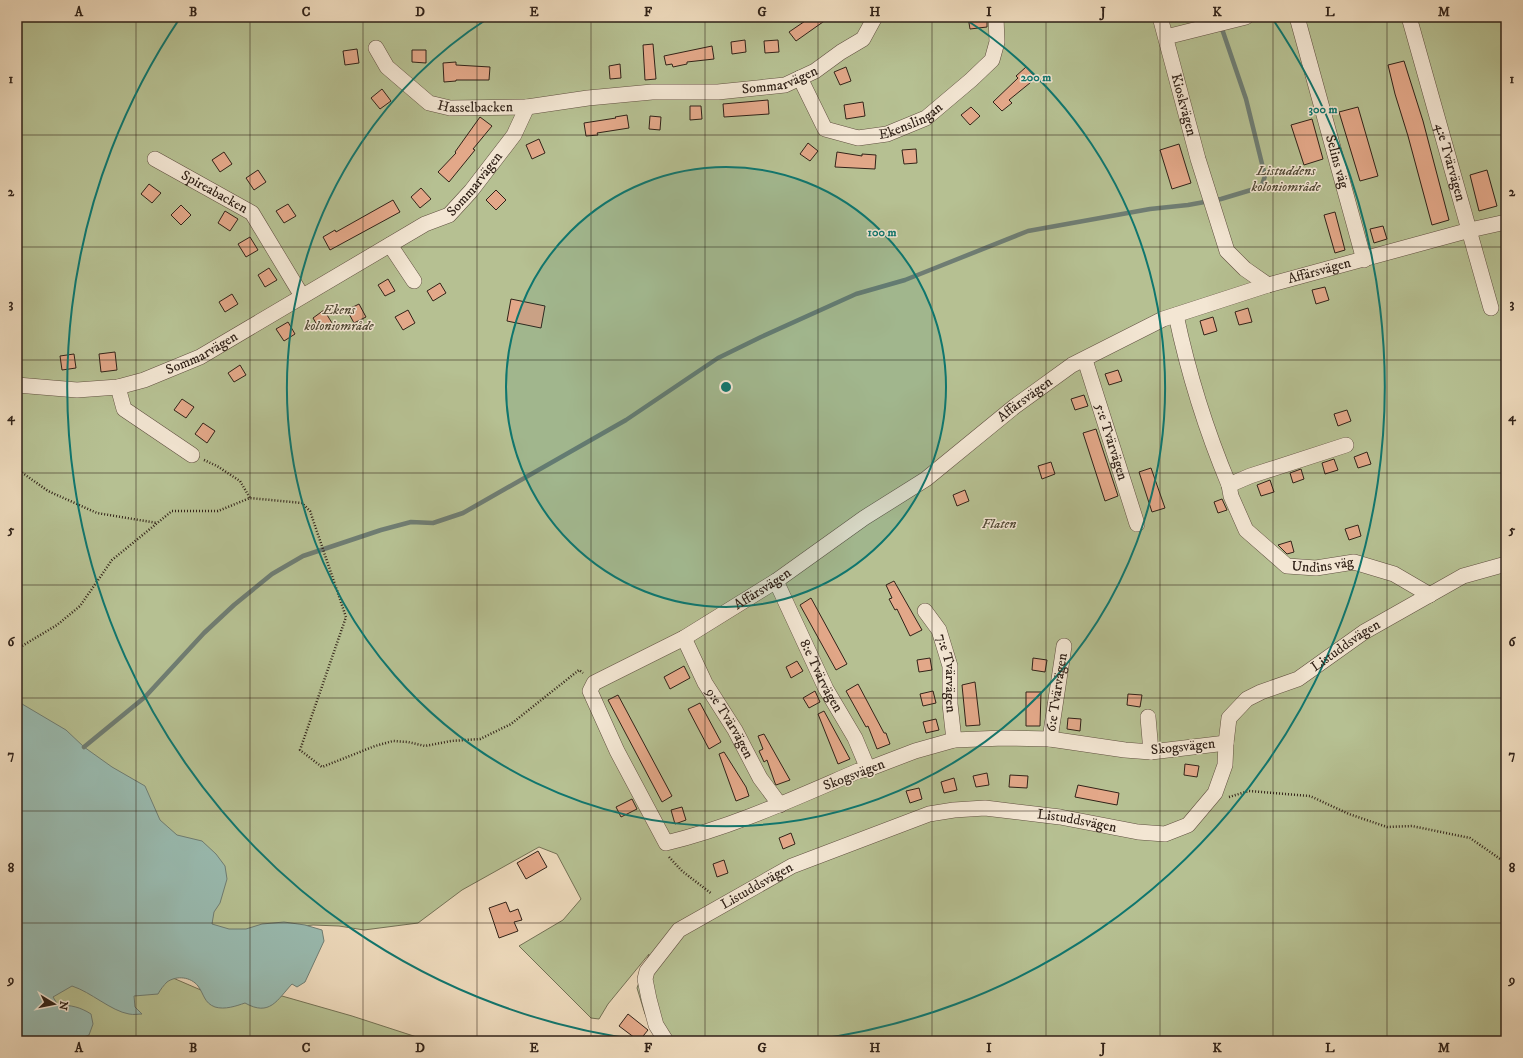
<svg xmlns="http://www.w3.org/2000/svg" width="1523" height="1058" font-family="'IM FELL DW Pica',serif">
	<rect width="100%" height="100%" fill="#edd9bb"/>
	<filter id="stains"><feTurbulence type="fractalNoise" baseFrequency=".005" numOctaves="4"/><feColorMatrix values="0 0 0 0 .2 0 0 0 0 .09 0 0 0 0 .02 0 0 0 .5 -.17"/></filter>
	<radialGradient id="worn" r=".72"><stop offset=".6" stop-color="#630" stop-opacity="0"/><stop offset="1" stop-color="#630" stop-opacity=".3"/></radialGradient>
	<!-- green -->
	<path fill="#b6c092" stroke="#747155" d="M17 17H1506V1041H661L645 1014 637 988 649 954 608 1004 599 1019 591 1018 519 946 563 920 581 899 557 854 539 847 462 890 418 923 364 930 339 926 313 925 181 939 173 978 224 1000 282 996 352 1016 429 1041H17Z"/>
	<!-- water -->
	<path fill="#99baaf" stroke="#6f7d73" d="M17 701 66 730 84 747 112 767 145 786 160 820 177 835 202 841 216 854 225 866 227 879 220 903 214 912 212 924 229 929H246L262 924 284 922 305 925 322 930 324 941 305 982 297 987 292 984C277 1000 270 1017 245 1003 236 1006 225 1010 215 1007 204 1003 204 994 198 986 191 977 177 975 167 982 164 985 160 990 158 994L134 996 135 1007 142 1014C138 1014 134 1015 129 1014 111 1011 91 992 72 986L53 997 58 1005C71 1005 80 1007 91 1014L93 1024 89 1035 74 1041H17Z"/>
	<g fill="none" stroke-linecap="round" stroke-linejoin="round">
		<!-- stream -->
		<path stroke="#6f7d73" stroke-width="4.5" d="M84 747 145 697 204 633 234 605 272 574 303 556 381 530 411 522 433 523 463 513 626 420 718 358 761 337 856 294 905 280 1028 231 1150 209 1188 205 1221 199 1251 190 1262 185 1265 176 1246 99 1221 26"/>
	</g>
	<!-- building -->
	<path fill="#e3a889" stroke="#312218" d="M811 17H830L796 41 789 32Z
		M968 17H987V27L970 29Z
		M745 40 746 52 732 54 731 42Z
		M778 40 779 52 765 53 764 41Z
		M653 44 656 79 645 80 643 45Z
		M712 46 714 59 687 62V64L673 67 672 64 666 65 664 56Z
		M357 49 359 63 345 65 343 51Z
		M412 50H426V63L412 62Z
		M1404 61 1423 121 1449 220 1432 225 1408 136 1395 94 1388 65Z
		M456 62V65L490 67 489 80H456V81L444 82 443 63Z
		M620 64 621 78 610 79 609 66Z
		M846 67 851 81 840 85 834 72Z
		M1026 67 1036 78 1009 100 1012 103 1002 111 993 102 1018 78 1016 76Z
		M382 89 391 101 380 109 371 98Z
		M768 100 769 114 724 117 723 104Z
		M863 102 865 116 846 119 844 105Z
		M690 106H701L702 119 690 120Z
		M971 107 980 116 970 125 961 115Z
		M1358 107 1378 176 1360 181 1339 112Z
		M627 115 629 128 597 133 598 135 586 136 584 123 616 118 615 117Z
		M650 116 661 117 660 130 649 129Z
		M480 117 492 126 473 149 475 150 449 182 438 172 456 153 455 152Z
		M1312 119 1323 159 1304 165 1291 125Z
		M539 139 545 153 532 159 526 145Z
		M808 143 818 151 810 161 800 154Z
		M1179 144 1191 183 1172 189 1160 150Z
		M916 149 917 163 904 164 902 150Z
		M224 152 232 164 220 172 212 160Z
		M837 152 862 156V154L876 155 875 169 835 167Z
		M258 170 266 182 254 190 246 178Z
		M1487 170 1497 206 1479 211 1470 175Z
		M149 184 161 193 152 203 141 194Z
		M421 188 431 199 420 208 411 197Z
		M496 190 506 200 496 210 486 200Z
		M393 200 400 212 330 250 323 237 335 230 336 232Z
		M288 204 296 216 284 223 276 211Z
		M181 205 191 215 181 225 171 215Z
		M225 211 238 219 230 231 218 223Z
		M1335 212 1345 250 1335 253 1324 215Z
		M1383 226 1387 239 1374 243 1370 229Z
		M250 237 258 250 246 257 238 244Z
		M269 268 277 280 265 287 258 275Z
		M388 279 395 291 385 296 378 285Z
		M440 283 446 293 433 301 427 291Z
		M1325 287 1329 300 1316 304 1312 290Z
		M232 294 238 304 225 312 219 302Z
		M511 299 545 306 541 328 507 321Z
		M359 304 366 317 354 323 347 310Z
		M1248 308 1252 322 1239 325 1235 312Z
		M324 310 332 323 320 330 313 318Z
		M408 310 415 323 403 330 395 317Z
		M1213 317 1217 331 1204 335 1200 321Z
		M288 322 295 334 284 341 276 329Z
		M115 352 117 370 101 372 99 354Z
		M74 354 76 368 62 370 60 356Z
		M240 365 246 375 234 382 228 373Z
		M1118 370 1122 381 1109 385 1105 374Z
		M1084 395 1088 406 1075 410 1071 399Z
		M182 399 194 407 186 418 174 410Z
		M1347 410 1351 421 1338 426 1334 414Z
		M203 423 215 431 207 443 195 434Z
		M1096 429 1118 496 1105 501 1083 433Z
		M1367 452 1371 464 1358 468 1354 457Z
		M1334 459 1338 470 1325 474 1322 463Z
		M1051 462 1055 474 1042 479 1038 466Z
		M1151 468 1165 508 1152 512 1139 472Z
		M1301 469 1304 479 1293 483 1290 473Z
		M1270 480 1274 492 1261 496 1257 485Z
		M965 490 969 501 957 506 953 495Z
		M1222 499 1227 510 1218 513 1214 502Z
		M1358 525 1361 536 1349 540 1345 529Z
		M1291 541 1294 552 1287 554 1278 545Z
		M894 581 922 630 910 636 897 609 895 610 889 599 892 598 886 585Z
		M811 598 847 664 836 670 800 605Z
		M930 658 932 670 919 672 917 660Z
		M1033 658 1047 660 1045 672 1032 670Z
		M797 661 803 671 791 678 786 667Z
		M684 666 690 678 670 689 664 677Z
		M975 682 980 725 966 726 962 685Z
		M858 684 884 733H886L890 744 877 749 868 726 866 727 846 691Z
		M815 691 820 702 809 708 803 698Z
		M933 691 936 703 923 706 920 694Z
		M1026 692H1041L1040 726H1026Z
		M1128 694 1142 695 1140 707 1127 705Z
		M618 695 672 796 662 802 608 700Z
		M700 703 721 742 709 749 688 709Z
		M824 711 850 759 838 764 818 714Z
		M1068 718 1081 719 1080 731 1067 729Z
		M936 719 939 730 926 733 923 722Z
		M764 734 790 780 776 785 775 783 767 760 764 762 759 751 763 749 758 736Z
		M724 752 746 787 749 796 736 801 719 754Z
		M1185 764 1199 766 1197 777 1184 775Z
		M987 773 989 785 976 787 973 776Z
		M1010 775 1028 776 1027 788 1009 787Z
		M954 778 957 790 944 793 941 782Z
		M1078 785 1119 793 1117 805 1075 797Z
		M919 788 922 799 910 803 906 791Z
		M632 799 637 809 621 817 616 807Z
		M682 807 686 820 675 824 671 810Z
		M791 833 795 844 783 849 779 838Z
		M538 851 547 867 526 879 517 863Z
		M724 860 728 873 717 877 713 864Z
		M506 902 510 912 518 909 522 920 514 922 518 931 499 938 489 908Z
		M628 1014 648 1030 639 1041 619 1026Z"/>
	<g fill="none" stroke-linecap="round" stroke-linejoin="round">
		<defs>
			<g id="minor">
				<path id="s1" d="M1160 17 1198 159 1227 251 1245 269 1268 285"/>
				<path id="s2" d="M1297 17 1364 260"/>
				<path id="s3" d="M1409 17 1491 308"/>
				<path d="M1166 37 1246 17"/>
				<path id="s4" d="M376 48 387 67 429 103 450 108 527 107"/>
				<path id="s5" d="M800 78 825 129 858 138 887 134 926 118 971 80 992 60 997 42 996 17"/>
				<path id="s6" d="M155 159 252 213 302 296"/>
				<path d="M390 245 414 281"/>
				<path id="s7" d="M1176 315C1188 372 1206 430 1229 485L1231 496 1246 530 1287 566 1316 568 1354 562 1394 574 1430 595"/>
				<path id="s8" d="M1085 360 1137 524"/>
				<path id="s9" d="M17 385 77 390 118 387 144 380 200 357 425 224 449 215 471 191 514 135 527 107 588 98 652 92H718L785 85 815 71 841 52 863 39 875 17"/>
				<path d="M118 387 124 409 192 455"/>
				<path d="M1229 485 1250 476 1346 445"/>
				<path id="s10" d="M776 581 826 689 855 738 868 769"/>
				<path id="s11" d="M925 611 939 630 950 666V704L954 740"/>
				<path id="s12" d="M684 638 705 683 735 730 760 778 780 805"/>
				<path d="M1148 717 1151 752"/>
				<path id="s13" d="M1050 739 1064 646"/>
				<path id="s14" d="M1226 743 1151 752 1125 750 1050 739 1004 738 954 740 915 751 868 769 858 771C795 798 733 827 666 843L617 751 590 691 594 683 684 638 776 581 864 518 926 479 1014 407 1072 365 1163 319 1268 285 1470 230 1506 222"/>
				<path id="s15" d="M666 1041 656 1025 649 999 645 979 647 971 679 930 792 866 929 814 954 810 985 808 1060 817 1138 832 1165 834 1188 825 1215 793 1225 765 1226 743 1229 718 1247 699 1261 692 1298 679 1364 632 1463 576 1506 564"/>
			</g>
		</defs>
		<!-- minor casing -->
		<use href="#minor" stroke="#605041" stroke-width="16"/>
		<!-- path -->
		<path stroke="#312218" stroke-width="2.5" stroke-dasharray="1 2" stroke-linecap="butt" d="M204 460 217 466 240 481 250 498
			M17 469 48 491 97 513 157 523
			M17 649 57 625 80 606 112 560 172 511H218L250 498 302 503 310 511 346 617 300 750 322 767 375 746 393 741 408 742 425 746 451 741 480 739 511 724 579 670 583 673
			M1229 797 1249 791 1310 796 1349 814 1387 827 1412 826 1470 838 1506 863
			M669 857 682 871 712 894"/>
		<!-- minor -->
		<use href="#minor" stroke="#f3e6d3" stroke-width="15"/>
	</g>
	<!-- grid -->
	<path fill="none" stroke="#312218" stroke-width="1" stroke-opacity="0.55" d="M136 17V1041M250 17V1041M363 17V1041M477 17V1041M591 17V1041M705 17V1041M818 17V1041M932 17V1041M1046 17V1041M1160 17V1041M1273 17V1041M1387 17V1041M17 135H1506M17 247H1506M17 360H1506M17 473H1506M17 585H1506M17 698H1506M17 811H1506M17 923H1506"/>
	<!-- distance rings -->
	<circle cx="726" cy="387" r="220" fill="#0f766e" fill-opacity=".12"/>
	<g fill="none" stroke="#0f766e" stroke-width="2">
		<circle cx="726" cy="387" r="220"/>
		<path d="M965 19A439 439 0 1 1 487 19"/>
		<path d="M640 1040A659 659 0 0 1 180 18M1272 18A659 659 0 0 1 812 1040"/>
	</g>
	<g text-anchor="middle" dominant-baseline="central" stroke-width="3" stroke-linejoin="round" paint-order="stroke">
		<!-- street labels -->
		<g font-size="14" fill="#312218" stroke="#f3e6d3">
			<text stroke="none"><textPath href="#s9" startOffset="865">Sommarvägen</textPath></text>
			<text stroke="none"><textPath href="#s4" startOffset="124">Hasselbacken</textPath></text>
			<text stroke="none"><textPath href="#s1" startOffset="91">Kioskvägen</textPath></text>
			<text stroke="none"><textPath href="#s5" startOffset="147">Ekenslingan</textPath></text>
			<text stroke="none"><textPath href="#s2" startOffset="150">Selins väg</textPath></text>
			<text stroke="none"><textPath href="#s3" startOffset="151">4:e Tvärvägen</textPath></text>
			<text stroke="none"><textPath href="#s9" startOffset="516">Sommarvägen</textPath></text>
			<text stroke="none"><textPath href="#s6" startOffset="68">Spireabacken</textPath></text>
			<text stroke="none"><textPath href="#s14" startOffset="1600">Affärsvägen</textPath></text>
			<text stroke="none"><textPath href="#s9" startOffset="192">Sommarvägen</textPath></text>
			<text stroke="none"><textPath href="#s14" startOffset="1276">Affärsvägen</textPath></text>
			<text stroke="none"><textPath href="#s8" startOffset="86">5:e Tvärvägen</textPath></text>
			<text stroke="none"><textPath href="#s7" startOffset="317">Undins väg</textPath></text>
			<text stroke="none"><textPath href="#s14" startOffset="952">Affärsvägen</textPath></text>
			<text stroke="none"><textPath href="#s15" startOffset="924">Listuddsvägen</textPath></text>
			<text stroke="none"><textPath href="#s11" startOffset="68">7:e Tvärvägen</textPath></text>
			<text stroke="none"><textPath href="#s10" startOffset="105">8:e Tvärvägen</textPath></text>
			<text stroke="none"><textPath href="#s13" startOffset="47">6:e Tvärvägen</textPath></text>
			<text stroke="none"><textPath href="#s12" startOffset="97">9:e Tvärvägen</textPath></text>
			<text transform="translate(1183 747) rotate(-6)">Skogsvägen</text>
			<text transform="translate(854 775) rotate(-21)">Skogsvägen</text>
			<text stroke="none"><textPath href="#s15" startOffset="552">Listuddsvägen</textPath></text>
			<text stroke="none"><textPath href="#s15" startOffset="216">Listuddsvägen</textPath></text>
		</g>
		<!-- park labels -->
		<g font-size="14" font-style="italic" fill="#524a36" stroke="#f3e6d3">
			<text x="1286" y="171">Listuddens<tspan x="1286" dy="16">koloniområde</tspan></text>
			<text x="339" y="310">Ekens<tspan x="339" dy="16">koloniområde</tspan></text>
			<text x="999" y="524">Flaten</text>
		</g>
	</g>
	<circle cx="726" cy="387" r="6" fill="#0f766e" stroke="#f3e6d3" stroke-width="2"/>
	<g font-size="12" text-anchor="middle" font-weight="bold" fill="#0f766e" stroke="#f3e6d3" stroke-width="3" stroke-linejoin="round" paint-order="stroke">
		<text x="1036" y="81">200 m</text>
		<text x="1323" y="113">300 m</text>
		<text x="882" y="236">100 m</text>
	</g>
	<!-- margin -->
	<rect width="1523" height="1058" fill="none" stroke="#edd9bb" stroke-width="44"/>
	<!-- north arrow -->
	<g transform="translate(54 1004) rotate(100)" stroke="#f3e6d3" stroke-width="3" paint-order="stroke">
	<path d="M0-3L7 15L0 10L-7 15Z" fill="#312218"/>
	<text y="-6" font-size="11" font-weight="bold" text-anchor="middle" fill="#312218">N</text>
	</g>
	<rect x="22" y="22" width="1479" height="1014" fill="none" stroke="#312218" stroke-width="1.5"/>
	<g font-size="13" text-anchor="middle" font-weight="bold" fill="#312218">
		<text x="79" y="16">A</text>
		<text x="193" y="16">B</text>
		<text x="306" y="16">C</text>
		<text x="420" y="16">D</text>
		<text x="534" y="16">E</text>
		<text x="648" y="16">F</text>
		<text x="762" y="16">G</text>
		<text x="875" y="16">H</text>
		<text x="989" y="16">I</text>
		<text x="1103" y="16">J</text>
		<text x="1217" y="16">K</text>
		<text x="1330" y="16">L</text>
		<text x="1444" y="16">M</text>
		<text x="11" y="83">1</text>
		<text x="1512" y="83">1</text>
		<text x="11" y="196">2</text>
		<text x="1512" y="196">2</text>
		<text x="11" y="308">3</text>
		<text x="1512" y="308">3</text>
		<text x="11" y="421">4</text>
		<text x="1512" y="421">4</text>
		<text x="11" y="534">5</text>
		<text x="1512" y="534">5</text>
		<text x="11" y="646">6</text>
		<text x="1512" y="646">6</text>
		<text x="11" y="759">7</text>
		<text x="1512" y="759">7</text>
		<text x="11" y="872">8</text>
		<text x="1512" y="872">8</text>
		<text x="11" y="984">9</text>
		<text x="1512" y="984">9</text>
		<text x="79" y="1052">A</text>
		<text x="193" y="1052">B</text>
		<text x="306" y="1052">C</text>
		<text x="420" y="1052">D</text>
		<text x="534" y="1052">E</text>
		<text x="648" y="1052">F</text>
		<text x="762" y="1052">G</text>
		<text x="875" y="1052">H</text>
		<text x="989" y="1052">I</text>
		<text x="1103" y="1052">J</text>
		<text x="1217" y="1052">K</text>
		<text x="1330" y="1052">L</text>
		<text x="1444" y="1052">M</text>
	</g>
	<rect width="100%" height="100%" filter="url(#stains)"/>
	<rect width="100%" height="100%" fill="url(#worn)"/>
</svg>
